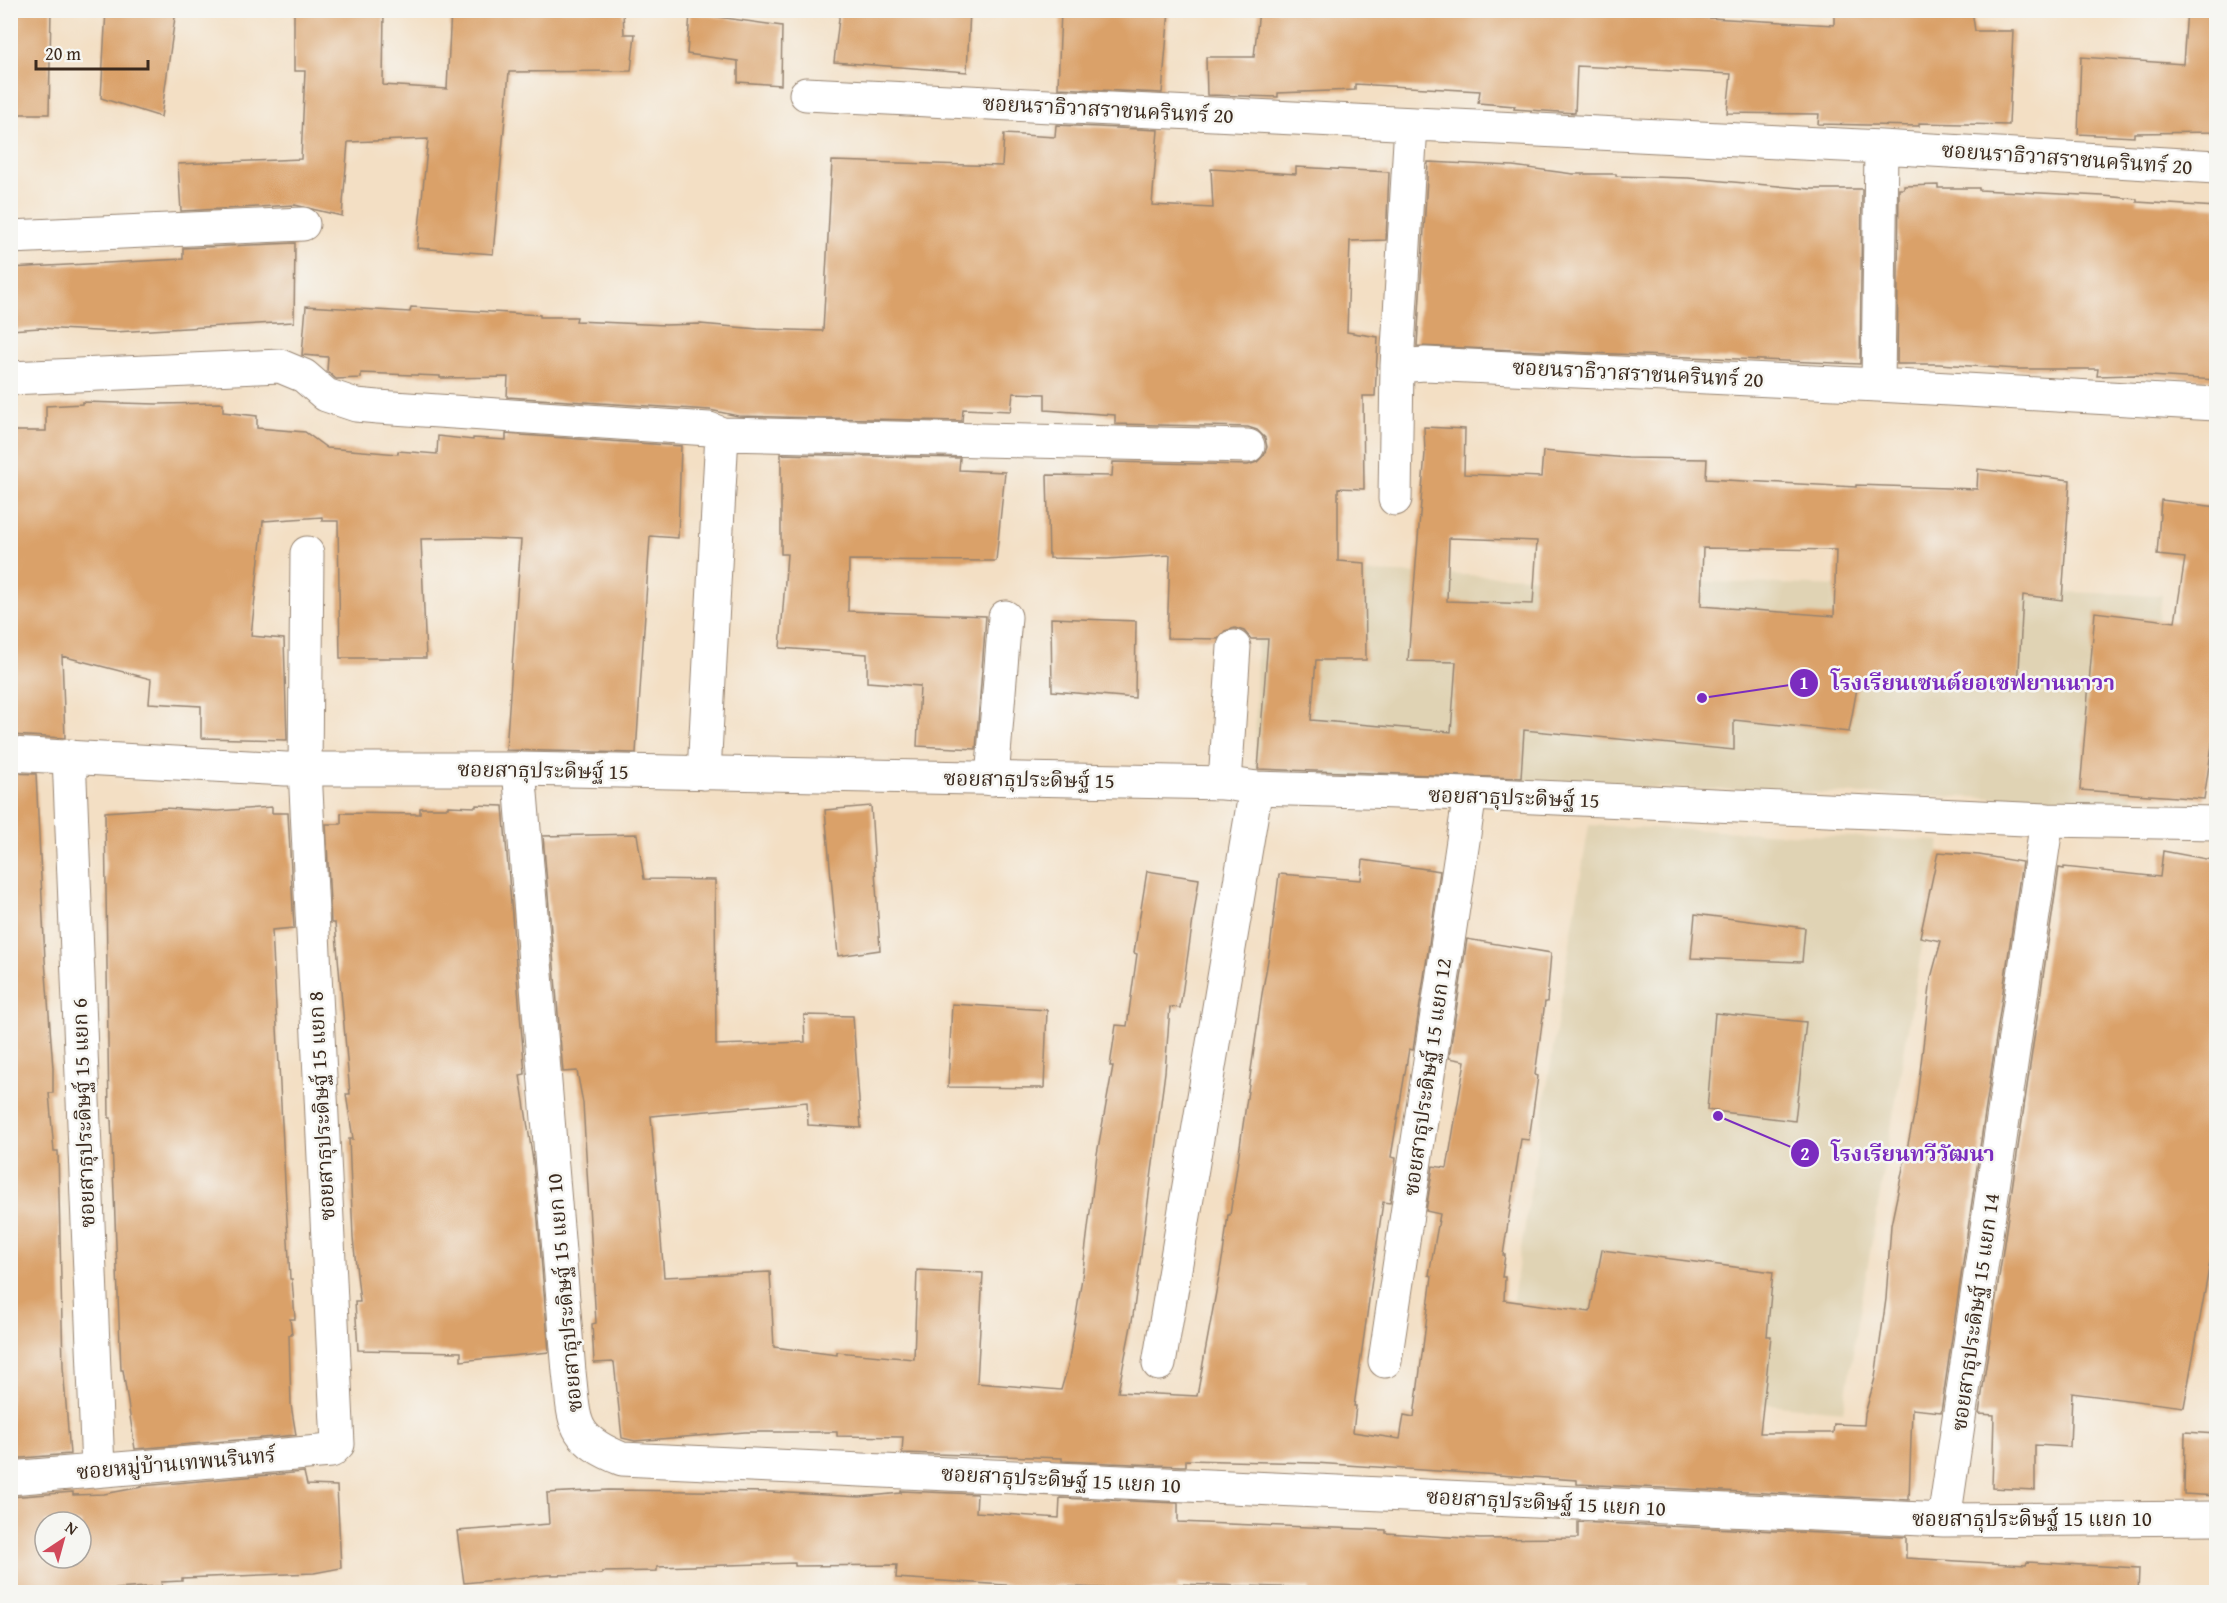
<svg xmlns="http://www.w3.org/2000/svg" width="2227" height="1603" font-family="'Gentium Book Plus','Noto Serif Thai',serif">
	<rect width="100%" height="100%" fill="#f6f6f2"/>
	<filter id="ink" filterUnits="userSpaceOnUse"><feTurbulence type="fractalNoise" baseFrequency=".0167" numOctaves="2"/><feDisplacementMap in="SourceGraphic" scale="12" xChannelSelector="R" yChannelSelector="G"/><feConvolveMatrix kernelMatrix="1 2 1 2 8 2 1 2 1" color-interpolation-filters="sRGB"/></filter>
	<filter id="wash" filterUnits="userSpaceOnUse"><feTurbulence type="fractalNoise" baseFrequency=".008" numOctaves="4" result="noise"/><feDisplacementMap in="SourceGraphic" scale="24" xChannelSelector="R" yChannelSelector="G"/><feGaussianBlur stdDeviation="1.35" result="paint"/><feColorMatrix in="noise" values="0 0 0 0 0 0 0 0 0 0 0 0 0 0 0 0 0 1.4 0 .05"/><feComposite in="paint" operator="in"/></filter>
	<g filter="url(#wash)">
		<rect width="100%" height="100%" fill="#f3dfc4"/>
		<!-- built -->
		<path fill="#e0d3b4" d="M1258 569 2162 595 2132 802 1255 776Z
			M1589 825 1940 841 1843 1411 1500 1380Z"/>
		<g id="blocks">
			<!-- building -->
			<path fill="#daa169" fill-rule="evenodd" d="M10 10H51L49 114H10Z
				M106 10H176L161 117 101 98Z
				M294 10H384L383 85 447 89 451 10H623L624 34H635L631 71 509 72 493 254 417 248 428 139 348 142 342 216 295 205 181 211 178 164 301 159 305 71H294Z
				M840 10H970L967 72 834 62Z
				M1061 10H1169L1162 93 1058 88Z
				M1259 10H1329L1378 13 1379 10H1692V17L1834 25V10H1972L1975 31H2013L2009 125 1919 123V126L1818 124 1819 114 1727 113 1731 74 1577 66 1575 113 1514 109 1515 106 1478 103 1480 91 1355 84V90L1278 93V97L1207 95 1206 57H1254Z
				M2187 10H2217V132L2134 133V137L2078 134 2081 57 2183 64Z
				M690 13 782 26 781 85 738 82V61L687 54Z
				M1056 125 1158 130 1152 205 1213 208 1211 169 1296 174V167L1389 172 1386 240 1350 241 1347 332 1378 337 1375 396H1363L1364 489 1338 488V561L1365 563 1366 660H1316L1311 720 1451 732 1456 662 1408 661 1425 453 1424 427 1465 429 1464 474 1541 477 1543 451 1628 458 1707 459 1706 479 1856 487V485L1977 489 1978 469 2070 480 2062 600 2023 595 2018 689 1859 677 1849 732 1734 720V750L1524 730 1521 778 1258 769 1268 639H1251L1244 631 1235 628 1225 631 1218 639 1167 638 1170 555 1107 559 1049 558 1047 475 1112 476 1113 462 1248 465 1257 462 1264 455 1267 447 1265 438 1257 430 1248 427 1115 424V415L1045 410V394L1013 393 1011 411 963 409 962 421 738 416 710 410 507 397 508 377 440 378V376L361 373V378L336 379 327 371 328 357 302 355 306 306 410 312 411 307 540 315V317H577L576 321 666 325 700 324 758 329 823 331 832 161 1002 166 1004 134 1055 137ZM1449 538 1537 541 1533 604 1447 601ZM1703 548 1836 550 1834 616 1701 606Z
				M1428 162 1513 166 1573 174H1616V176L1688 178 1811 189H1862L1860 364 1417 346Z
				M1938 185V188H1979V190L2103 196 2137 199V202L2217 207V380L2133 375 2097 376 2098 369H2017L1939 364H1897L1899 189H1904V186Z
				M295 243 294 322 114 332 40 328 10 330V268L183 259V248Z
				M82 402 157 404 223 403V412L257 416V428L305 432 327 448 398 454V451L437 454 438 436 473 440V438L506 440V434L681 446 678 538 650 536 636 753 506 750 521 540 472 538 421 539 426 658H340L338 521H322V517L263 521 251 636 284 639 287 740 201 738V706L149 703 151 679 62 656 65 738 10 735V431H46V406L82 404Z
				M781 454 960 458 959 470 1005 472 996 561 849 560 848 611 986 616 976 749 917 746 920 686 867 682V654L780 648 787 554H781Z
				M2161 500 2217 507V712L2204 799 2080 790 2095 612 2175 622 2185 558 2157 555Z
				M1051 618 1136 621 1135 698 1052 691Z
				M10 773 36 774 45 960 53 1068V1093H49L54 1151H58L63 1367 70 1454 10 1459Z
				M476 805 503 806 525 1074 520 1075 533 1161 549 1352 461 1361V1352L358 1350 355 1302H360L353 1238 349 1139H353L346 1094H350L335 923H331L326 824H341V813L420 814V808H448V806L476 807Z
				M871 806 880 950 838 956 825 810Z
				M272 807V813H288L294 928 272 930 290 1279H292L295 1319H290L292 1335H289L291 1405 296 1435 135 1449 123 1370H121L111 1118H109L105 812 164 808 218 811Z
				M637 834 644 879 715 880 716 1045 805 1042 804 1015 853 1016 861 1128 808 1125 807 1102 651 1116 664 1277 770 1272 774 1347 837 1355V1352L914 1359 917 1270 983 1273 977 1383 1061 1390 1068 1366 1082 1278 1097 1154 1113 1066H1110L1116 1025 1127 1026 1137 954 1134 953 1147 871 1199 879 1180 1008 1170 1007 1165 1072 1133 1316 1118 1392 1197 1396 1223 1254 1228 1215H1230L1262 994 1270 949 1279 874 1361 880 1363 860 1440 871 1413 1050 1409 1049 1391 1157 1396 1158 1390 1203 1383 1202 1354 1406H1356L1353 1432 1400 1439 1404 1415 1414 1417 1432 1276 1429 1275 1440 1214 1426 1211 1433 1166 1447 1168 1465 1061 1449 1058 1467 939 1551 953 1547 1002H1545L1535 1075 1538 1076 1529 1140 1521 1139 1503 1255H1505L1502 1277H1505L1504 1300 1590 1312 1602 1250 1773 1272 1767 1336H1771L1760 1433H1833L1834 1424 1864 1425 1865 1414 1875 1378 1886 1299 1891 1225 1916 1106 1931 978 1941 941 1920 937 1938 852 1979 855 2022 862 1941 1412 1912 1409 1909 1500 1577 1484V1480L1315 1463 1186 1460V1466H1181L1062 1461V1458L902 1453 903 1437 837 1436V1432H745L635 1441 622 1438 614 1362 594 1363 592 1324 596 1323 583 1103 577 1071 563 1072 543 836Z
				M2163 851 2217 861V1224L2184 1407 2072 1393 2070 1447 2035 1445V1490L1992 1488 1994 1415 1979 1414 2059 868 2064 869V867L2160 877Z
				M1695 914 1805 928 1802 962 1691 958Z
				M952 1004 1047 1010 1044 1088 948 1087Z
				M1715 1013 1806 1022 1795 1121 1707 1110Z
				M2185 1432 2217 1434V1496L2184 1494Z
				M304 1472 307 1485 337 1486 341 1568 314 1573 182 1578V1581L161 1582 162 1586 116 1589V1591L100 1593H10V1497L73 1492V1495L104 1494 142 1487 141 1486ZM45 1522H81V1558H45Z
				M609 1490 771 1492 860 1497 901 1493V1491L977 1494 976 1512 1059 1518 1060 1498 1178 1503V1522L1386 1530V1533L1480 1539 1578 1538V1522L1906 1537V1558L2026 1565 2027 1562 2139 1568 2138 1593H1309V1588L1178 1584 1177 1590H1141L1054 1586 1053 1588 896 1578 897 1565 795 1566V1563L657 1567V1571L602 1572V1574L547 1575 464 1583 457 1531 549 1524 547 1493Z"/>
		</g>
	</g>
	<g filter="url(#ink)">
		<use href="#blocks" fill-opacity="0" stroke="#978471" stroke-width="1.5"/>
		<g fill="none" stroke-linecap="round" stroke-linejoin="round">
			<defs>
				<path id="minor" d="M806 94 1881 147 2216 167
					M10 237 303 224
					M1397 366 1425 364 1878 385 1881 147
					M10 378 280 366 304 376 326 395 356 405 378 407 709 429 722 434 1248 446
					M1878 385 2216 404
					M1395 499 1397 366 1411 124
					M69 756 98 1469
					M519 769 569 1372C575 1423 570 1438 622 1459L1944 1520 2216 1518
					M704 773 722 434
					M992 779 1005 617
					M1225 783 1234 647
					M1385 1361 1470 794
					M1159 1364 1256 788
					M10 1478 331 1451 338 1444 305 769 307 553
					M1944 1520 2047 820"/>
				<path id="tertiary" d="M10 754 286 769H519L1225 783 1256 788 1470 794 2047 820 2216 823"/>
			</defs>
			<!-- minor casing -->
			<use href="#minor" stroke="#978471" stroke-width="35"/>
			<!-- tertiary casing -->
			<use href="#tertiary" stroke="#978471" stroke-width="35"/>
			<!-- minor -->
			<use href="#minor" stroke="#fff" stroke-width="33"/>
			<!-- tertiary -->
			<use href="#tertiary" stroke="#fff" stroke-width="33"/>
		</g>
	</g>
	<g text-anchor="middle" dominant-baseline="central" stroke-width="5" stroke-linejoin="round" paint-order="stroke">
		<!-- street labels -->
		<g font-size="21" fill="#3b2a1e" stroke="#f6f6f2">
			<text transform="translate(1108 109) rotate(3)">ซอยนราธิวาสราชนครินทร์ 20</text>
			<text transform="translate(2067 158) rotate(4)">ซอยนราธิวาสราชนครินทร์ 20</text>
			<text transform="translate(1638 373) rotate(3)">ซอยนราธิวาสราชนครินทร์ 20</text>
			<text transform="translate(543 770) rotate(1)">ซอยสาธุประดิษฐ์ 15</text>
			<text transform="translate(1029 779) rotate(1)">ซอยสาธุประดิษฐ์ 15</text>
			<text transform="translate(1514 797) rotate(2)">ซอยสาธุประดิษฐ์ 15</text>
			<text transform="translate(1427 1077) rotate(-82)">ซอยสาธุประดิษฐ์ 15 แยก 12</text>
			<text transform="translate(321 1106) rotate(-93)">ซอยสาธุประดิษฐ์ 15 แยก 8</text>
			<text transform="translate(83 1113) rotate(-92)">ซอยสาธุประดิษฐ์ 15 แยก 6</text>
			<text transform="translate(564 1293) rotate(-95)">ซอยสาธุประดิษฐ์ 15 แยก 10</text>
			<text transform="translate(1975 1312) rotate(-82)">ซอยสาธุประดิษฐ์ 15 แยก 14</text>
			<text transform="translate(176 1463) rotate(-5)">ซอยหมู่บ้านเทพนรินทร์</text>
			<text transform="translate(1061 1479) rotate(3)">ซอยสาธุประดิษฐ์ 15 แยก 10</text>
			<text transform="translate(1546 1502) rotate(3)">ซอยสาธุประดิษฐ์ 15 แยก 10</text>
			<text x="2032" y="1518">ซอยสาธุประดิษฐ์ 15 แยก 10</text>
		</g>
	</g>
	<!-- callouts -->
	<path fill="none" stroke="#7b2cbf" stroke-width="2" d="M1702 698L1804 683M1718 1116L1805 1153"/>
	<g fill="#7b2cbf" stroke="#f6f6f2" stroke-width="2">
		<circle cx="1702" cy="698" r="6"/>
		<circle cx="1718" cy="1116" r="6"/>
		<circle cx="1804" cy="683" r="15"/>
		<circle cx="1805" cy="1153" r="15"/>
	</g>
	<g font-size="18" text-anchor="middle" font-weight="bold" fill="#fff">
		<text x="1804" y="689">1</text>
		<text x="1805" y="1160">2</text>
	</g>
	<g font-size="22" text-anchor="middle" font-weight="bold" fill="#7b2cbf" stroke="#f6f6f2" stroke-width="5" stroke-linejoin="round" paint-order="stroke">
		<text x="1973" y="690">โรงเรียนเซนต์ยอเซฟยานนาวา</text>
		<text x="1913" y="1161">โรงเรียนทวีวัฒนา</text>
	</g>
	<!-- margin -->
	<rect width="2227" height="1603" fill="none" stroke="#f6f6f2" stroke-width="36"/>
	<!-- north arrow -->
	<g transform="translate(63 1540) rotate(36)"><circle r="28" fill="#f6f6f2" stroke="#aba49d" stroke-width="1.5"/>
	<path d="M0-4.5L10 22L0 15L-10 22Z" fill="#d1495b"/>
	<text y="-9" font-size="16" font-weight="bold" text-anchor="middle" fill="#3b2a1e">N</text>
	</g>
	<!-- scale -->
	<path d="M36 60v9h112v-9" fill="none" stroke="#3b2a1e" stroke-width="3"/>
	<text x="45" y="60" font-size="18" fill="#3b2a1e" stroke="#f6f6f2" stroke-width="4.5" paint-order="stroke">20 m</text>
</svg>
